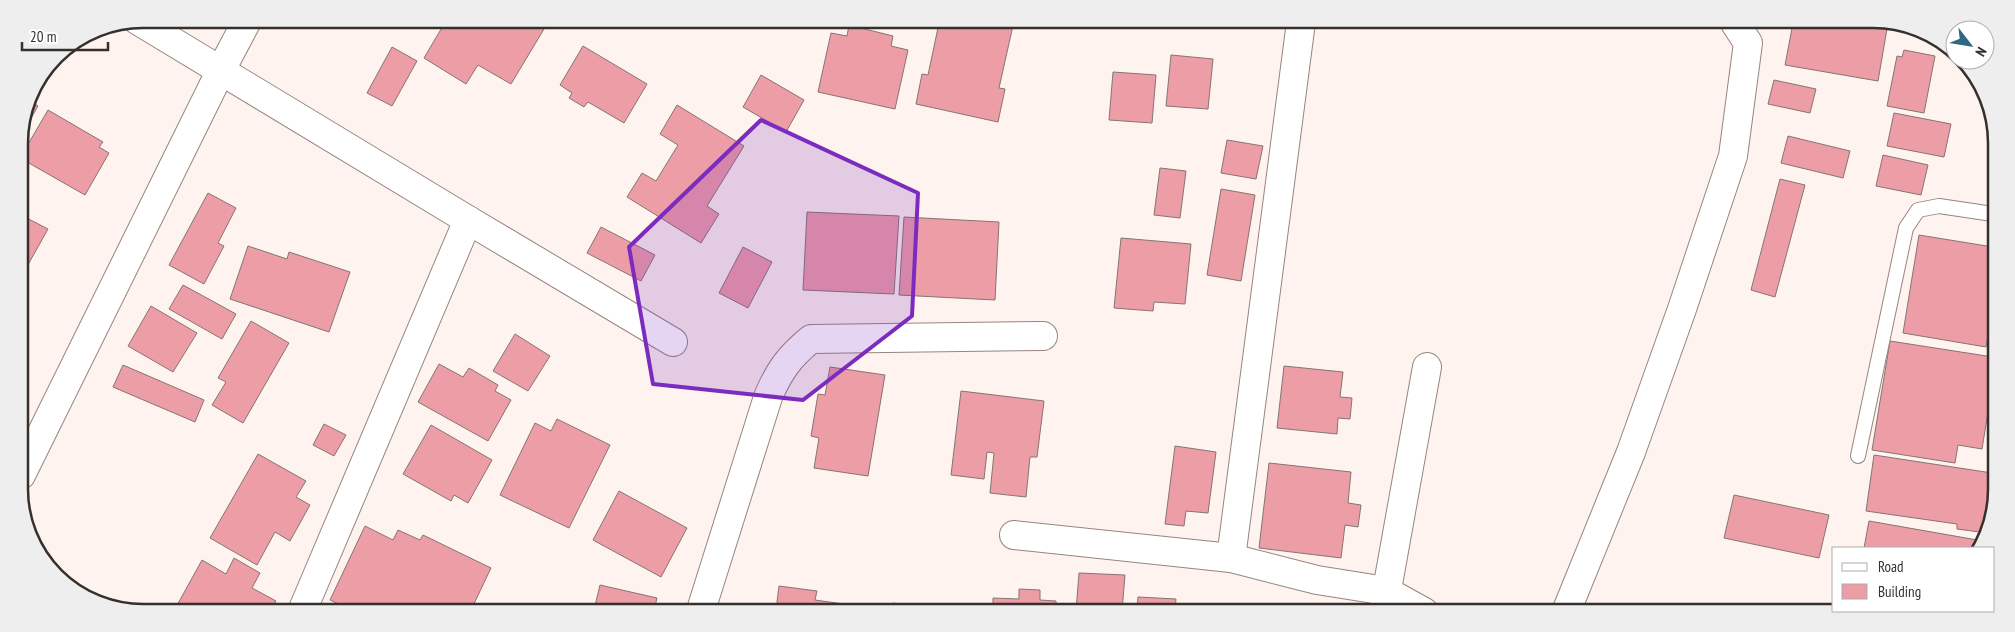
<svg xmlns="http://www.w3.org/2000/svg" width="2015" height="632" viewBox="0 0 2015 632" font-family="'PT Sans Narrow',sans-serif">
<style>
.building{fill:#ed9da5;stroke:#857475}
.lines{fill:none;stroke-linecap:round;stroke-linejoin:round}
.lane-casing{stroke:#95867f;stroke-width:16}
.street-casing{stroke:#95867f;stroke-width:30}
.lane{stroke:#fff;stroke-width:14}
.street{stroke:#fff;stroke-width:28}
.marked{fill:#7b2cbf;fill-opacity:0.2;stroke:#7b2cbf;stroke-width:4;stroke-linejoin:round}
.rim{fill:none;stroke:#36302d;stroke-width:2.5}
</style>
<rect width="100%" height="100%" fill="#fef3ee"/>
<g class="building">
<path d="M447,19l81,1 16,9 -33,55 -33,-19 -12,19 -42,-26z"/>
<path d="M950,21l19,2 1,-2h44l-15,67 6,1 -7,33 -82,-18 6,-30 6,1 11,-52 10,3z"/>
<path d="M1793,23h95l-10,58 -93,-16z"/>
<path d="M849,25l44,11 -2,10 17,4 -13,59 -77,-17 13,-59 16,3z"/>
<path d="M583,46l64,38 -23,39 -36,-21 -4,5 -15,-9 3,-5 -12,-8z"/>
<path d="M392,47l25,14 -25,45 -25,-13z"/>
<path d="M1904,50l31,6 -11,57 -37,-7 10,-50 5,1z"/>
<path d="M1171,55l42,4 -5,50 -42,-3z"/>
<path d="M1113,72l43,3 -4,48 -43,-3z"/>
<path d="M761,75l43,25 -18,32 -43,-25z"/>
<path d="M1774,80l42,9 -6,24 -42,-9z"/>
<path d="M27,99l11,7 -19,33v-4z"/>
<path d="M677,105l67,41 -37,60 12,8 -18,29 -74,-46 15,-24 14,8 22,-36 -18,-11z"/>
<path d="M48,110l55,32 -4,5 10,6 -24,42 -65,-37z"/>
<path d="M1894,113l57,11 -7,33 -57,-11z"/>
<path d="M1788,136l62,15 -7,27 -62,-15z"/>
<path d="M1227,140l36,6 -7,33 -35,-6z"/>
<path d="M1883,155l45,10 -7,30 -45,-9z"/>
<path d="M1160,168l26,3 -6,47 -26,-3z"/>
<path d="M1780,179l25,6 -30,112 -24,-7z"/>
<path d="M1221,189l34,6 -14,86 -34,-6z"/>
<path d="M208,193l28,15 -18,35 6,3 -20,38 -35,-19z"/>
<path d="M807,212l92,4 -5,78 -91,-4z"/>
<path d="M19,214l29,15 -28,50z"/>
<path d="M904,217l95,5 -4,78 -96,-5z"/>
<path d="M601,227l54,28 -14,26 -54,-28z"/>
<path d="M1919,235l74,12v59l-7,41 -83,-14z"/>
<path d="M1121,238l70,6 -6,60 -31,-2 -1,9 -39,-3z"/>
<path d="M248,246l39,13 2,-7 61,20 -21,60 -99,-33z"/>
<path d="M743,247l29,15 -24,46 -29,-15z"/>
<path d="M183,285l53,29 -14,25 -53,-30z"/>
<path d="M151,306l46,27 -24,39 -45,-26z"/>
<path d="M251,321l38,22 -46,80 -31,-18 14,-23 -8,-4z"/>
<path d="M1993,323v25h-4z"/>
<path d="M515,334l35,22 -22,35 -35,-20z"/>
<path d="M1890,341l103,16v24l-11,68 -24,-4 -3,18 -83,-13z"/>
<path d="M439,364l24,13 6,-9 29,17 -3,6 16,9 -23,41 -70,-39z"/>
<path d="M123,365l81,35 -9,22 -82,-35z"/>
<path d="M1284,366l59,6 -3,25 12,1 -2,21 -12,-1 -1,16 -60,-6z"/>
<path d="M830,367l55,8 -17,101 -54,-8 5,-30 -8,-2 7,-42 7,1z"/>
<path d="M961,391l83,10 -7,56h-7l-4,40 -36,-4 4,-40 -7,-1 -3,27 -33,-4z"/>
<path d="M557,419l53,26 -41,83 -69,-33 35,-72 16,8z"/>
<path d="M324,424l22,11 -12,21 -21,-11z"/>
<path d="M431,425l61,35 -24,43 -14,-8 -3,6 -48,-27z"/>
<path d="M1992,439v25h-4z"/>
<path d="M1175,446l41,6 -8,61 -22,-2 -2,15 -19,-2z"/>
<path d="M258,454l48,27 -10,16 14,8 -20,36 -15,-9 -18,33 -47,-27z"/>
<path d="M1874,455l118,18v49l-5,11 -30,-4v-5l-91,-13z"/>
<path d="M1269,463l82,9 -3,31 13,2 -3,22 -13,-2 -4,33 -82,-10z"/>
<path d="M619,491l68,37 -26,49 -68,-37z"/>
<path d="M1734,495l95,20 -10,43 -95,-20z"/>
<path d="M1869,521l114,20 -3,7h-116z"/>
<path d="M365,526l28,14 5,-10 22,10 3,-5 68,33 -20,42 -121,-1 -20,-9z"/>
<path d="M234,558l26,15 -8,15 24,13 -5,8h-96l27,-49 24,14z"/>
<path d="M1079,573l46,2 -3,36h-46z"/>
<path d="M600,585l57,13 -3,12h-60z"/>
<path d="M779,586l38,5 -2,9 29,4 -1,7 -67,-1z"/>
<path d="M1019,589l21,1v10l16,1v10h-63v-13l26,1z"/>
<path d="M1138,597l38,2 -1,12h-38z"/>
<path d="M893,603l51,8h-52z"/>
<path d="M1853,611h33l-6,2h-27z"/>
</g>
<g class="lines">
<defs>
<path id="lane" d="M1858,456l48,-228 12,-18 21,-4 54,8"/>
<g id="street">
<path d="M137,20l331,200 205,122"/>
<path d="M21,475l200,-405 27,-51"/>
<path d="M1014,535l217,23 86,22 69,11 38,21"/>
<path d="M1231,558l70,-536"/>
<path d="M303,609l165,-389"/>
<path d="M701,610l67,-213c11,-26 21,-40 43,-58l232,-3"/>
<path d="M1383,612l44,-245"/>
<path d="M1566,612l65,-160 51,-143 51,-153 15,-113 -13,-20"/>
</g>
</defs>
<use href="#lane" class="lane-casing"/>
<use href="#street" class="street-casing"/>
<use href="#lane" class="lane"/>
<use href="#street" class="street"/>
</g>
<path class="marked" d="M761,120l157,73 -6,123 -109,84 -150,-16 -24,-137z"/>
<path d="M0 0H2015V632H0ZM143 28H1873A115 115 0 0 1 1988 143V489A115 115 0 0 1 1873 604H143A115 115 0 0 1 28 489V143A115 115 0 0 1 143 28Z" fill="#efeeee" fill-rule="evenodd"/>
<path class="rim" d="M143 28H1873A115 115 0 0 1 1988 143V489A115 115 0 0 1 1873 604H143A115 115 0 0 1 28 489V143A115 115 0 0 1 143 28Z"/>
<rect x="1832" y="547" width="162" height="65" fill="#ffffff" stroke="#afacab"/>
<rect x="1842" y="563" width="25" height="8" fill="#ffffff" stroke="#afacab"/>
<text x="1878" y="572" font-size="15" fill="#36302d">Road</text>
<rect x="1842" y="584" width="25" height="15" fill="#ed9da5" stroke="#afacab"/>
<text x="1878" y="597" font-size="15" fill="#36302d">Building</text>
<g transform="translate(1970 45) rotate(121)"><circle r="24" fill="#ffffff" stroke="#afacab"/>
<path d="M0-4L9 19L0 12L-9 19Z" fill="#316782"/>
<text y="-8" font-size="14" font-weight="bold" text-anchor="middle" fill="#36302d">N</text>
</g>
<path d="M22 42v8h86v-8" fill="none" stroke="#36302d" stroke-width="2.5"/>
<text x="30" y="42" font-size="15" fill="#36302d" stroke="#ffffff" stroke-width="4" paint-order="stroke">20 m</text>
</svg>
